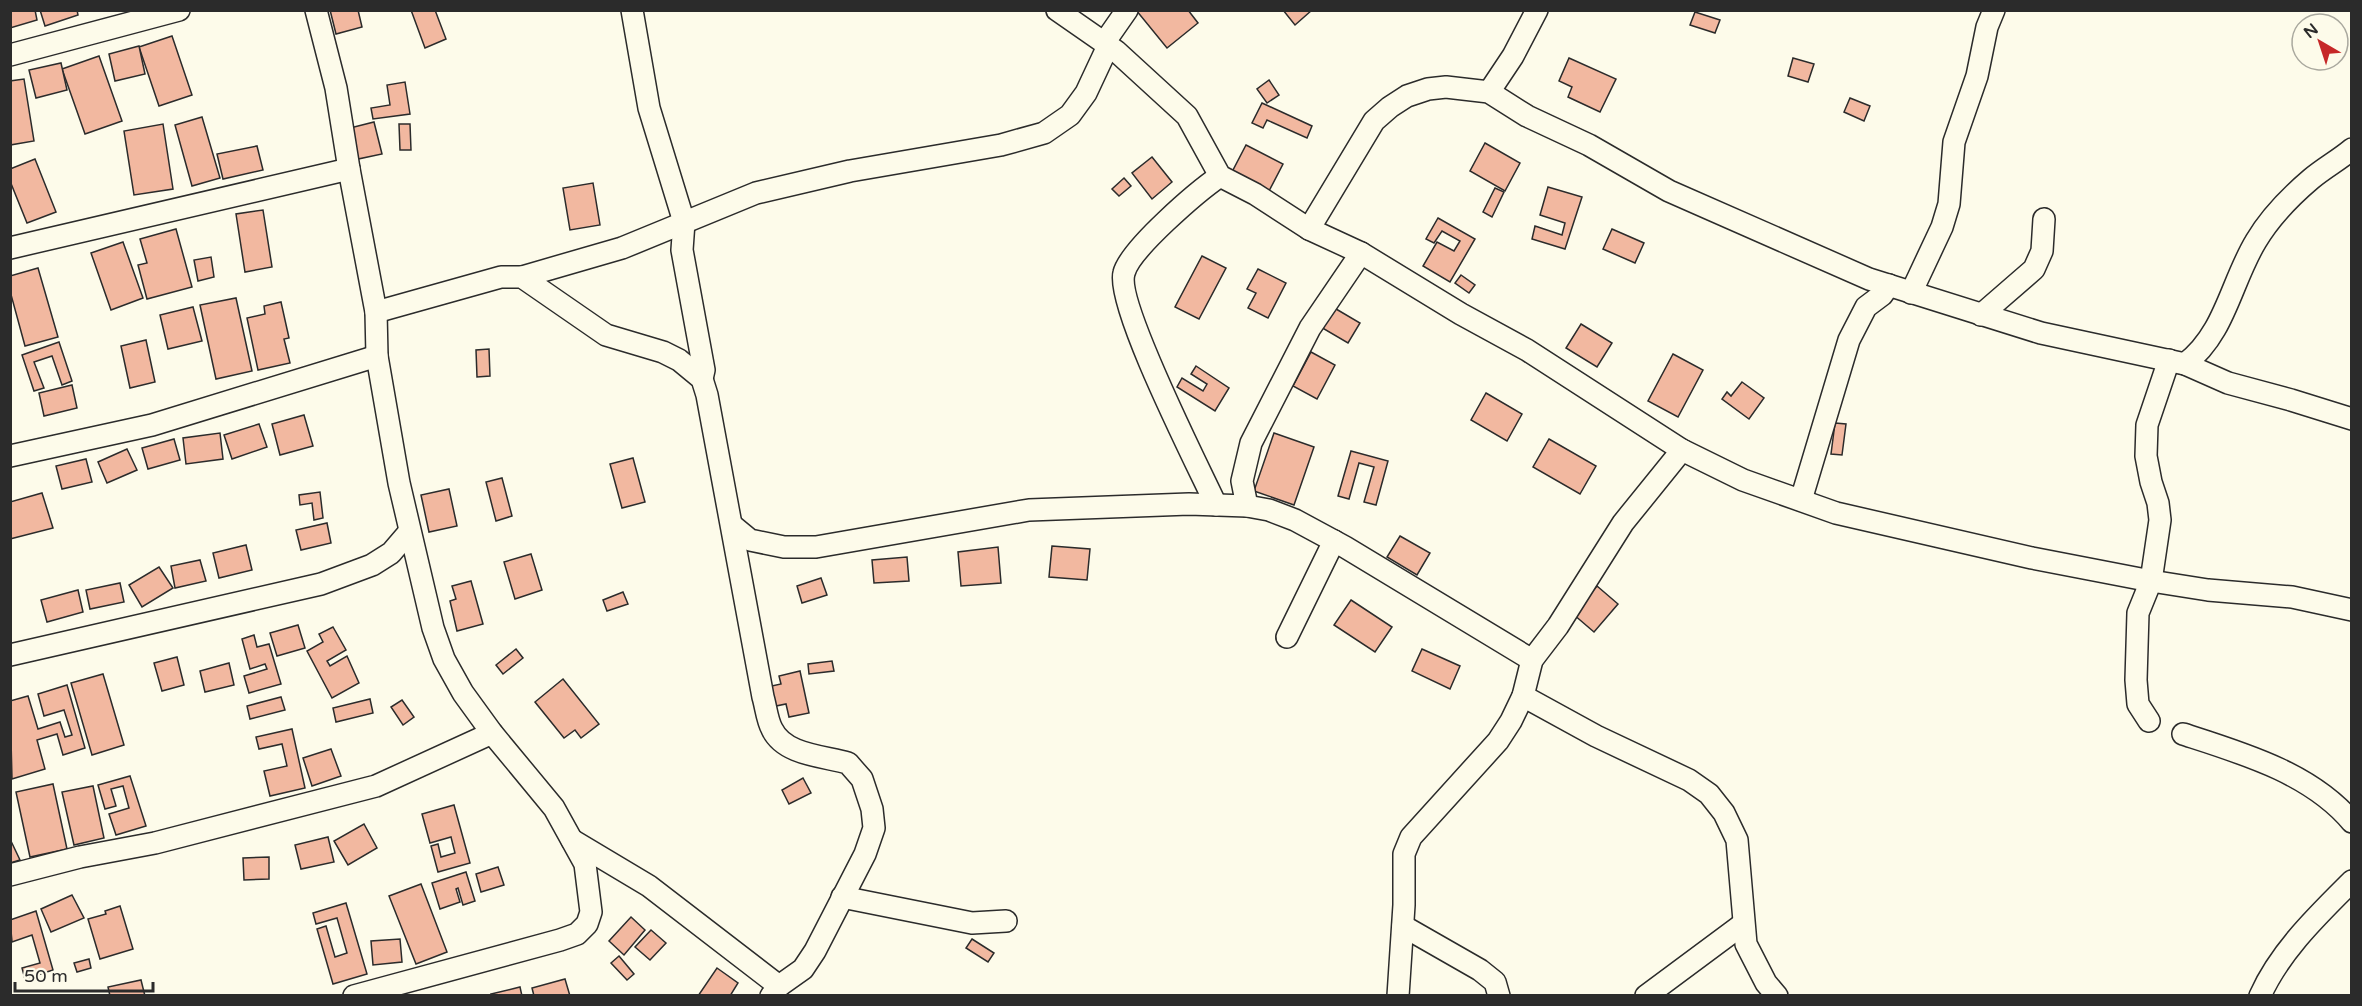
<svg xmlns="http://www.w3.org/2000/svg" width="2362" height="1006" viewBox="0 0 2362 1006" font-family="'Varela Round',sans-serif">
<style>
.building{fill:#f2b8a0;stroke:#2b2b2b;stroke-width:1.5}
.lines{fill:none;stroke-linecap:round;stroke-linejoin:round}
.minor-casing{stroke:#2b2b2b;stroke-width:24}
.minor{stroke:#fdfbea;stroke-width:21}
</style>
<rect width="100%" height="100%" fill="#fdfbea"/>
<g class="building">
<path d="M10,10h25l2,10 -27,8z"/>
<path d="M40,10h37l1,5 -33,11z"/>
<path d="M330,10h28l4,17 -26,7z"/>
<path d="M411,10h24l11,29 -21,9z"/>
<path d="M1136,10h52l10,13 -31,25z"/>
<path d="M1283,10h29l-17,15z"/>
<path d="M1695,12l25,8 -5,13 -25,-8z"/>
<path d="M172,36l20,59 -33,11 -20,-59z"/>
<path d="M139,46l6,28 -30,7 -6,-27z"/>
<path d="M99,56l23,65 -37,13 -23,-65z"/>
<path d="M1569,58l47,21 -16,33 -32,-15 4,-10 -13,-6z"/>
<path d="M1793,58l21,6 -6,18 -20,-6z"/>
<path d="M61,63l6,27 -31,8 -7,-28z"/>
<path d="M24,79l10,62 -24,4v-64z"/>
<path d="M1269,80l10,15 -12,8 -10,-14z"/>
<path d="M405,82l5,32 -37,5 -2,-11 19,-3 -3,-20z"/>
<path d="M1850,98l20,8 -6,15 -20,-9z"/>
<path d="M1262,103l50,23 -5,12 -40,-18 -4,8 -11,-5z"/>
<path d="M202,117l18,61 -28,8 -17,-61z"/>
<path d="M374,122l8,32 -24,5 -8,-31z"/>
<path d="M163,124l10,65 -39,6 -10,-64z"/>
<path d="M399,124h11l1,26h-11z"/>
<path d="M1485,143l35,20 -15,28 -35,-20z"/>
<path d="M1246,145l37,19 -14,27 -37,-19z"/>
<path d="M257,146l6,24 -40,9 -6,-25z"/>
<path d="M1152,157l20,25 -20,17 -20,-26z"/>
<path d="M35,159l21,53 -29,11 -17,-42v-12z"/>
<path d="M1124,178l7,8 -12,10 -7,-7z"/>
<path d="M593,183l7,42 -30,5 -7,-42z"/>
<path d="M1548,187l34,10 -17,52 -33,-10 3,-13 27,9 3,-12 -25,-8z"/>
<path d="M1495,188l9,4 -12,25 -9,-5z"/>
<path d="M263,210l9,57 -27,5 -9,-58z"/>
<path d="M1438,218l37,21 -25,43 -27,-16 14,-24 17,9 6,-10 -18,-10 -8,12 -8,-4z"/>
<path d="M176,229l16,58 -45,12 -9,-34 9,-2 -7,-24z"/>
<path d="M1612,229l32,14 -9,20 -32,-14z"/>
<path d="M123,242l20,56 -32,12 -20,-57z"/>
<path d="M1202,256l24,12 -27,51 -24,-12z"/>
<path d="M211,257l3,20 -16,4 -4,-21z"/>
<path d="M38,268l20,69 -33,9 -15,-55v-15z"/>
<path d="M1258,269l28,14 -18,35 -20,-10 8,-15 -9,-4z"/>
<path d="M1461,275l14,10 -6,8 -14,-10z"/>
<path d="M236,298l16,73 -36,8 -16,-74z"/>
<path d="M281,302l8,36 -5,1 6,24 -32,7 -11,-52 18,-4 -1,-8z"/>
<path d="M1331,306l29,17 -12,20 -29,-17z"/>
<path d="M193,307l9,34 -34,8 -8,-34z"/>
<path d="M1581,324l31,19 -15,24 -31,-19z"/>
<path d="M146,340l9,42 -25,6 -9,-42z"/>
<path d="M59,342l13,39 -10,4 -10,-29 -18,6 10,26 -10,3 -12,-36z"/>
<path d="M489,349l1,27 -13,1 -1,-27z"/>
<path d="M1311,352l24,13 -18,34 -24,-13z"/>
<path d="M1673,354l30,16 -25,47 -30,-16z"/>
<path d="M1196,366l33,22 -14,23 -38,-24 5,-9 21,13 4,-7 -16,-10z"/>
<path d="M1742,382l22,16 -15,21 -27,-20 5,-7 4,4z"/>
<path d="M72,385l5,23 -33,8 -5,-23z"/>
<path d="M1486,393l36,21 -15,27 -36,-21z"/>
<path d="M304,415l9,31 -33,9 -8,-31z"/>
<path d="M1835,423l11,1 -4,31 -11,-1z"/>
<path d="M259,424l8,23 -35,12 -8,-24z"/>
<path d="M220,433l3,26 -37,5 -3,-26z"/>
<path d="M1274,433l40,14 -20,58 -40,-14z"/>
<path d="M174,439l6,21 -32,9 -6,-21z"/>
<path d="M1549,439l47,27 -16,28 -47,-27z"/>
<path d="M127,449l10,21 -30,13 -9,-21z"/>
<path d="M1351,451l37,10 -12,44 -12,-3 10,-35 -15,-4 -10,36 -11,-3z"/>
<path d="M633,458l12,44 -23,6 -12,-44z"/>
<path d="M86,459l6,23 -30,7 -6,-23z"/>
<path d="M502,478l10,38 -16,5 -10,-39z"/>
<path d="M449,489l8,37 -28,6 -8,-37z"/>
<path d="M320,492l3,26 -9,2 -2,-17 -12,2 -1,-10z"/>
<path d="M42,493l11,35 -43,11v-37z"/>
<path d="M327,523l4,20 -30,7 -5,-20z"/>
<path d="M1400,536l30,17 -13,22 -30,-18z"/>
<path d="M246,545l6,25 -33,8 -6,-25z"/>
<path d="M1052,546l38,3 -3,31 -38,-3z"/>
<path d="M998,547l3,36 -40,3 -3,-34z"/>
<path d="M531,554l11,36 -27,9 -11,-37z"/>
<path d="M907,557l2,24 -35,2 -2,-23z"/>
<path d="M200,560l6,21 -31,7 -4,-22z"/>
<path d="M159,567l14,21 -31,19 -13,-22z"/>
<path d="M821,578l6,17 -25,8 -5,-17z"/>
<path d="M471,581l12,43 -26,7 -7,-30 6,-2 -4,-13z"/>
<path d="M120,583l4,19 -34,7 -4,-19z"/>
<path d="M1597,586l21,18 -24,28 -21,-18z"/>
<path d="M78,590l5,22 -36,10 -6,-22z"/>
<path d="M623,592l5,12 -21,7 -4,-11z"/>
<path d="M1351,600l41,27 -17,25 -41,-27z"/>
<path d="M298,625l7,23 -28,8 -7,-23z"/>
<path d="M333,627l13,23 -19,11 3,5 17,-10 12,27 -27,15 -25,-47 16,-9 -4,-8z"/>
<path d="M254,635l3,12 12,-3 12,40 -32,9 -5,-17 23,-7 -2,-5 -15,5 -8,-30z"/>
<path d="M516,649l7,9 -20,16 -7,-9z"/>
<path d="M1422,649l38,17 -10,23 -38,-18z"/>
<path d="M177,657l7,28 -22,6 -8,-28z"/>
<path d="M832,661l2,10 -25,3 -1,-10z"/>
<path d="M229,663l5,22 -29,7 -5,-21z"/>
<path d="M800,671l9,42 -20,4 -3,-13 -15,3 -4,-20 14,-3 -2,-8z"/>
<path d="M103,674l21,71 -32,10 -21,-72z"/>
<path d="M563,679l36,45 -18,14 -6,-8 -11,8 -29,-36z"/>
<path d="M67,685l18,63 -22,7 -6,-21 -20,6 8,29 -33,10 -2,-78 18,-5 10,33 22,-7 5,15 7,-2 -8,-25 -20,6 -6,-22z"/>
<path d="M281,697l4,13 -35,9 -3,-13z"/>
<path d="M370,699l3,14 -37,9 -3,-14z"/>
<path d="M402,700l12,17 -11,8 -12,-18z"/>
<path d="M292,729l13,59 -35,8 -6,-25 23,-5 -5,-22 -23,5 -3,-12z"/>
<path d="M331,749l10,27 -29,10 -9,-28z"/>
<path d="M130,776l16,50 -30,9 -7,-21 20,-6 -6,-22 -12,3 5,17 -11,3 -7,-24z"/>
<path d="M803,778l8,15 -22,11 -7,-14z"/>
<path d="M53,784l14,65 -37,8 -14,-65z"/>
<path d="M93,786l11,52 -30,7 -12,-53z"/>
<path d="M454,805l16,58 -32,9 -7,-26 7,-2 3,13 14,-4 -4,-16 -21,6 -8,-29z"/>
<path d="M364,824l13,24 -29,17 -14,-24z"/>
<path d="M328,837l6,25 -33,7 -6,-24z"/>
<path d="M10,839l10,21 -10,3z"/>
<path d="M269,857v22l-25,1 -1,-22z"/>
<path d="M498,867l6,18 -23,7 -5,-18z"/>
<path d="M466,872l9,29 -12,4 -5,-17 -2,1 4,13 -20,7 -8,-26z"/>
<path d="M421,884l26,68 -31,12 -27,-68z"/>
<path d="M72,895l12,23 -33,14 -10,-23z"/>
<path d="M346,903l21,71 -34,10 -16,-55 9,-3 9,31 12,-4 -10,-35 -21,6 -3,-11z"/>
<path d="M120,906l13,43 -33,10 -12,-40 18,-5 -1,-3z"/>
<path d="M36,911l17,59 -28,9 -3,-11 18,-5 -8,-28 -20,7 -2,-22z"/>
<path d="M631,917l14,13 -21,25 -15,-14z"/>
<path d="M651,930l15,13 -16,17 -15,-13z"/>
<path d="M400,939l2,23 -29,3 -2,-24z"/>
<path d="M972,939l22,14 -6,9 -22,-14z"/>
<path d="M619,956l15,18 -7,6 -16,-17z"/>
<path d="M89,959l2,9 -14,4 -3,-9z"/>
<path d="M717,968l21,15 -8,13h-32z"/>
<path d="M565,979l5,17h-36l-2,-8z"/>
<path d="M141,980l4,16h-35l-2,-9z"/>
<path d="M520,987l2,9h-30l-1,-2z"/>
</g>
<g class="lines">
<defs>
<g id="minor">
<path d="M316,10l20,78 13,81 27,143 1,44 22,127 34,145 11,31 19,34 29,40 62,75 31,56 6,48 -4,12 -10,10 -17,6 -206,56"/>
<path d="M632,10l17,98 35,114 -2,28 22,120 -2,9"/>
<path d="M1057,10l59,41 71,65 33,60 35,18 54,35 52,24 100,61 66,36 155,100 61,30 93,33 196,45 119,23 57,9 84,7 60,13"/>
<path d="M1104,43l23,-33"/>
<path d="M10,55l169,-45"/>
<path d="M1489,92l24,-36 24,-46"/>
<path d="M1309,229l65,-108 16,-14 17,-11 21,-7 18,-2 43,5 38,24 62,29 80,46 200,88 172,54 144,31 43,19 63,17 61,19"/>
<path d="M10,248l339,-79"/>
<path d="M522,277l100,-29 134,-55 94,-22 151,-26 43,-12 26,-18 16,-22 22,-47"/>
<path d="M1911,293l31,-66 7,-23 5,-62 23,-66 10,-49 7,-17"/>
<path d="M376,312l125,-35h21l84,58 57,17 16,8 23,19 5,16 56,302c3,10 4,23 9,32 12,26 51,27 76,34l14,16 10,30 2,19 -9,26 -50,97 -12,18 -24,17 -8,10"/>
<path d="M1981,315l53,-46 8,-18 2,-32"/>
<path d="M2185,364c40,-30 46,-82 71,-123 13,-22 35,-45 55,-62 13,-11 28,-19 41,-30"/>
<path d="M10,456l142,-31 225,-69"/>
<path d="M1801,500l48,-160 17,-33 16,-12 7,-10"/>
<path d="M1216,505c-17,-37 -101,-201 -92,-232 6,-24 74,-82 96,-97"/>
<path d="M1247,506l-5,-25 9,-38 59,-115 51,-75"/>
<path d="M733,526l17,14 34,7h32l213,-37 160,-6 58,2 22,4 26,10 50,27 187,113"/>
<path d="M1287,637l47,-96"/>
<path d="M10,655l311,-71 51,-19 19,-12 18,-21"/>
<path d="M1523,696l73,40 93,44 20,14 15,19 13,27 9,104 20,39 11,13"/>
<path d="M2149,721l-11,-17 -2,-24 2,-67 13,-32 9,-61 -2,-17 -7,-21 -5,-26 1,-31 22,-65"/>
<path d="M2183,734c59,19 128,39 169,88"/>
<path d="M572,840l77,46 130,100"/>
<path d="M10,875l70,-18 75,-14 221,-57 116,-53"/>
<path d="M842,897l130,26 34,-2"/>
<path d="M1403,926l77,44 15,12 4,14"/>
<path d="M1398,996l6,-91v-51l7,-17 87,-96 13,-20 12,-25 9,-36 26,-34 65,-103 59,-73"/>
<path d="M1646,996l97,-72"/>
<path d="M2260,996c20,-45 58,-81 92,-115"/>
</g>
</defs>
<use href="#minor" class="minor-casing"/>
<use href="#minor" class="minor"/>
</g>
<rect width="2362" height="1006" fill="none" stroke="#2b2b2b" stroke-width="24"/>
<g transform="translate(2320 42) rotate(321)"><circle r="28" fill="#fdfbea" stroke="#a9a89e" stroke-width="1.5"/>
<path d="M0-4.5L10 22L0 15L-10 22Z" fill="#c62828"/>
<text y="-9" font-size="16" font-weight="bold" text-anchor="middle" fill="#2b2b2b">N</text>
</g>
<path d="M15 982v9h138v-9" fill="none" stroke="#2b2b2b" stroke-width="3"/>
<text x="24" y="982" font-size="18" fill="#2b2b2b" stroke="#fdfbea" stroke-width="4.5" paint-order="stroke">50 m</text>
</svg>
